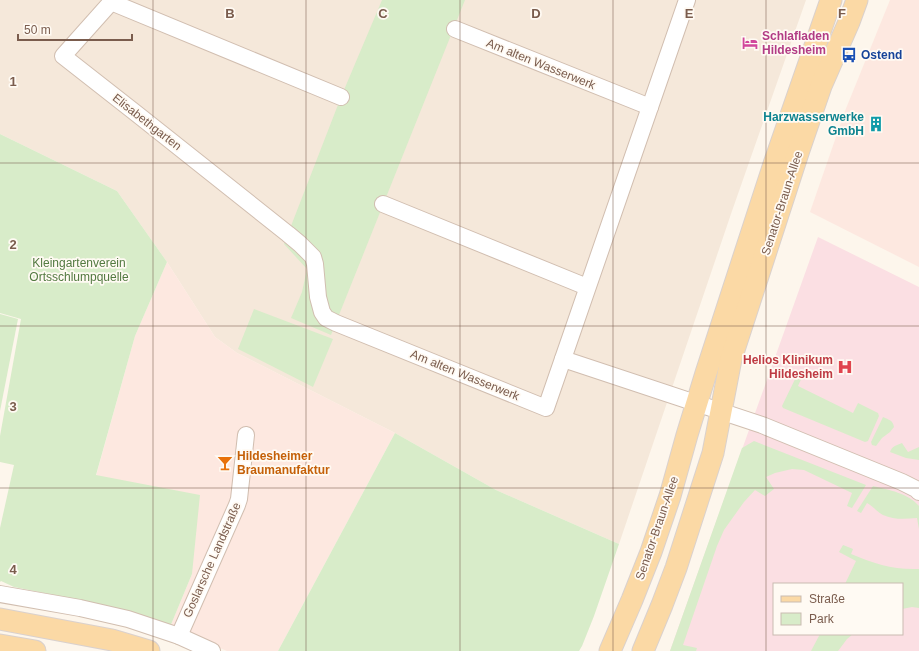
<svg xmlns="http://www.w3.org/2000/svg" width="919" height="651" viewBox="0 0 919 651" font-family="Arial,sans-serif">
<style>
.residential{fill:#f5e8da}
.commercial{fill:#fde8e0}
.medical{fill:#fbdfe3;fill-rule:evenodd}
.green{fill:#d8ecc9}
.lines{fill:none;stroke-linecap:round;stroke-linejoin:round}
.minor-casing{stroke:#d1beb0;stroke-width:18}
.major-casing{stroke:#dad1cd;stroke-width:23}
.minor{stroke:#fff;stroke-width:16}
.major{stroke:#fbd9a5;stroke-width:21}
.grid{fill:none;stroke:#7a5c4d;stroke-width:1;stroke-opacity:0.55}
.labels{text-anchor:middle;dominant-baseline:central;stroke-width:3.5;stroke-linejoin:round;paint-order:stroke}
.hotel-label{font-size:12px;font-weight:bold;fill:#b23c85;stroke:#fffaf3;text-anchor:start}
.transit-label{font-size:12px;font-weight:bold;fill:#164399;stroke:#fffaf3;text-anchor:start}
.street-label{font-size:12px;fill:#7a5c4d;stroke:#fffaf3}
.culture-label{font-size:12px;font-weight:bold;fill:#0d838f;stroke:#fffaf3;text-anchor:end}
.park-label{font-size:12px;fill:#537a41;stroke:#fffaf3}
.health-label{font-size:12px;font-weight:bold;fill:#be3a42;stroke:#fffaf3;text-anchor:end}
.food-label{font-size:12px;font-weight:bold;fill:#c56008;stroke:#fffaf3;text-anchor:start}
.grid-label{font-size:13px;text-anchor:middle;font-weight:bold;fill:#7a5c4d;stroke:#fffaf3;stroke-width:3.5;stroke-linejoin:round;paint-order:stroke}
</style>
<rect width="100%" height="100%" fill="#fdf6ec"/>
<path class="residential" d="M0,0h806l-74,211 -113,333 -123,-54 -101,-57 -158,-80 -22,-16 -48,-75 -50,-71 -117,-57z"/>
<g class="commercial">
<path d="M890,0h29v267l-109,-55 35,-101z"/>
<path d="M167,262l48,75 22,16 158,80 -117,218h-51l-57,-24 22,-53 -96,-98 39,-140z"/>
</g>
<path class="medical" d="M818,237l101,50v364h-249zM774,584h128v50h-128z"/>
<g class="green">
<path d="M382,0h83l-134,335 -40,-17 11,-26 5,-23 -23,-25 57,-147z"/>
<path d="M0,134l117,57 50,71 -32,74 -39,139 104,20 -8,79 -22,53 -86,-26 -70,-14 -13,-6 -1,1v-54l14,-63 -14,-3v-26l21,-117 -21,-6z"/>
<path d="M254,309l79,30 -20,48 -75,-38z"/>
<path d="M0,314l18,5 -18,92z"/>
<path d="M798,373l5,2 -5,11 55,27 5,-10 20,10 1,3 -11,25 -3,1 -82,-34 -1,-2z"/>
<path d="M883,417c6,3 10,3 11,10l-4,5 -8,6 -6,8 -4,-1 -1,-3z"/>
<path d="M395,433l101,57 123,54 -25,72 -12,30 -3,5h-301z"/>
<path d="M754,441l112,44 -14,23 -5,-2 5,-13 -48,-23 -12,-1 -17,4 -9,4 8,12 -9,7 -10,-6 -11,12 -20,28 -7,16 -34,99 14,3 -1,3h-26l72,-203z"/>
<path d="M902,443l6,9 11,-5v13l-13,-2 -16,-6c2,-6 7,-7 12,-9z"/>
<path d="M873,486c16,4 35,7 46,20v23l-2,-11c-12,1 -23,2 -34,-3 -6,-3 -10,-9 -16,-12l-6,10 -4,-2z"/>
<path d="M843,545l10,4 -2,5c24,10 42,16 68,15v39l-7,-1 -10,2v-25h-57l11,-23 -17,-9z"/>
<path d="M820,634h33l-6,5 -9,12h-27z"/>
</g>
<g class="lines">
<defs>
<g id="minor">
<path d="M113,0l-50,56 74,58 151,120 12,10 13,13 2,7 3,33 4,15 4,6 10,5 210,85 141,-408"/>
<path d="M111,2l230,95"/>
<path d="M455,29l195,78"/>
<path d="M383,204l204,83"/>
<path d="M563,359l199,66 140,57 14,7 3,3"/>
<path d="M0,594l80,14 48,11 51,17 33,15"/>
<path d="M179,636l58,-131 2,-6 7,-64"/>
</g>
<g id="major">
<path d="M0,619l112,21 37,11"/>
<path d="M0,645l35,6"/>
<path d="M610,651l22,-51 19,-48 19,-56 17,-61 19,-62 69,-212 56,-161"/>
<path d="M643,651l19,-46 14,-37 37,-115 18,-94 68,-209 22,-64 28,-64 8,-22"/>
</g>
</defs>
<use href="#minor" class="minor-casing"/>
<use href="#major" class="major-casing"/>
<use href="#minor" class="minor"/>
<use href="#major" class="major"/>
</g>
<path class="grid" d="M153,0v651M306,0v651M460,0v651M613,0v651M766,0v651M0,163h919M0,326h919M0,488h919"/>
<defs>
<symbol id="hotel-bare" viewBox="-9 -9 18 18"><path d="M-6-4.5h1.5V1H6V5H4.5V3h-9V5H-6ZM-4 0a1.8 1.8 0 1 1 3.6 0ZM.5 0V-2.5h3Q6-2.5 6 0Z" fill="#d1479c" stroke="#fffaf3" stroke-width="2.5" paint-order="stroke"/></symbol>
<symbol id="bus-bare" viewBox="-9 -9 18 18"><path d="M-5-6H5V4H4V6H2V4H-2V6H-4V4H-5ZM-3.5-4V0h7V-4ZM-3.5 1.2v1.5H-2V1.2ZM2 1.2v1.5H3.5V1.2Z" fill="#1a4fb4" stroke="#fffaf3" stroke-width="2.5" paint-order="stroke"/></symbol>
<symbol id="building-bare" viewBox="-9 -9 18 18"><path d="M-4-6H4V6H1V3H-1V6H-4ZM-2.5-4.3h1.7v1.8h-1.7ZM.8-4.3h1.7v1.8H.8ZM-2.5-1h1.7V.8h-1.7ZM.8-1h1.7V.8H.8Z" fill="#0f9aa8" stroke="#fffaf3" stroke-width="2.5" paint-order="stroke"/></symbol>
<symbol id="hospital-bare" viewBox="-9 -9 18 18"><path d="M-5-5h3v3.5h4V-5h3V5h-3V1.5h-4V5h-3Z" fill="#e0444e" stroke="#fffaf3" stroke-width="2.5" paint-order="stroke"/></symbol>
<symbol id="bar-bare" viewBox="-9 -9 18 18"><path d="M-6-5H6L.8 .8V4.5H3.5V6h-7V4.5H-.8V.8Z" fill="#e8710a" stroke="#fffaf3" stroke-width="2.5" paint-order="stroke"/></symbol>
</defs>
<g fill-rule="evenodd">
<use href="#hotel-bare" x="739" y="32" width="22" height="22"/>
<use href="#bus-bare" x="838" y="44" width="22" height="22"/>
<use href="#building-bare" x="865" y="113" width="22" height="22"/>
<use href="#hospital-bare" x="834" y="356" width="22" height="22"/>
<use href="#bar-bare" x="214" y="452" width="22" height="22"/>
</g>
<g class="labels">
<g class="hotel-label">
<text x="762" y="36">Schlafladen<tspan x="762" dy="14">Hildesheim</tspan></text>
</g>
<g class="transit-label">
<text x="861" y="55">Ostend</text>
</g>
<g class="street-label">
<text transform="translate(541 64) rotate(22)">Am alten Wasserwerk</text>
<text transform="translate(147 122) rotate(38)">Elisabethgarten</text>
<text transform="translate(782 203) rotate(-72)">Senator-Braun-Allee</text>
<text transform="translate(465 375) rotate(22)">Am alten Wasserwerk</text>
<text transform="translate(657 528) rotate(-71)">Senator-Braun-Allee</text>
<text transform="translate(212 560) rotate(-66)">Goslarsche Landstraße</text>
</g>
<g class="culture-label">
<text x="864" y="117">Harzwasserwerke<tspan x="864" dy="14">GmbH</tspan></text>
</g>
<g class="park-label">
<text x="79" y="263">Kleingartenverein<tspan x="79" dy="14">Ortsschlumpquelle</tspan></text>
</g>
<g class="health-label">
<text x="833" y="360">Helios Klinikum<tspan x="833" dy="14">Hildesheim</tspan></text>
</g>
<g class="food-label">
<text x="237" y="456">Hildesheimer<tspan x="237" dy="14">Braumanufaktur</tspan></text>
</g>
</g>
<g class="grid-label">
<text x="230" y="18">B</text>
<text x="383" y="18">C</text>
<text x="536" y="18">D</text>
<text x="689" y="18">E</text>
<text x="842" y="18">F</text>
<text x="13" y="86">1</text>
<text x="13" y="249">2</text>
<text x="13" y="411">3</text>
<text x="13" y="574">4</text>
</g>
<rect x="773" y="583" width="130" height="52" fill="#fffaf3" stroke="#cabbb1"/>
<rect x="781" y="596" width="20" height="6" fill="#fbd9a5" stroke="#cabbb1"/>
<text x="809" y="603" font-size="12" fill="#7a5c4d">Straße</text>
<rect x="781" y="613" width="20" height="12" fill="#d8ecc9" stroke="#cabbb1"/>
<text x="809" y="623" font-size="12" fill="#7a5c4d">Park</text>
<path d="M18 34v6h114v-6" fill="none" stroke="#7a5c4d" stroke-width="2"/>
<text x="24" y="34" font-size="12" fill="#7a5c4d" stroke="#fffaf3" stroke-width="3" paint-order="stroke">50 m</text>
</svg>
